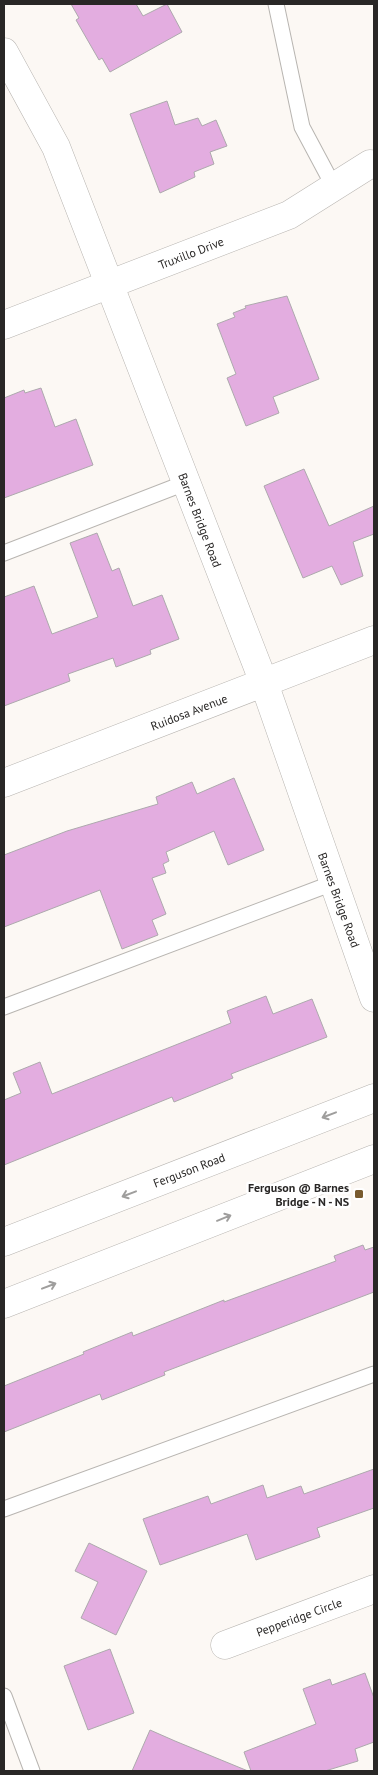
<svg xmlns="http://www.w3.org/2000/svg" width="378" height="1775" viewBox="0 0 378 1775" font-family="'PT Sans',sans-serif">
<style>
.building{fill:#e3ade0;stroke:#ada9ad}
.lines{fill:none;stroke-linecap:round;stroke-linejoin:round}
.lane-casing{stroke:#b8b5b1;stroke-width:17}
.street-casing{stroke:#b8b5b1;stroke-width:29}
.secondary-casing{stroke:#b8b5b1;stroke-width:29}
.lane{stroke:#fff;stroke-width:15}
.street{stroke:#fff;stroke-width:28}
.secondary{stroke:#fff;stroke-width:28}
.oneway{stroke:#9f9e9d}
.poi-dot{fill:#795b2f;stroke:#fff;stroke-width:2}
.labels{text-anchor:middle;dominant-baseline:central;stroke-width:5;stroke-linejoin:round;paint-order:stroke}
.street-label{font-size:12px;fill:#292726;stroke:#fff}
.poi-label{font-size:12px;font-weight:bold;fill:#292726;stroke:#fff;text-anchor:end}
</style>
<rect width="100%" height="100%" fill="#fcf8f4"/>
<g class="building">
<path d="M71,4h65l7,12 24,-12 15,28 -72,40 -8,-14 -3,2 -23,-40 3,-2z"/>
<path d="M167,101l8,24 23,-7 4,8 14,-6 11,26 -17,6 4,12 -20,8 1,5 -35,16 -30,-79z"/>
<path d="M287,296l32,83 -46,18 6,16 -33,13 -19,-48 9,-4 -19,-50 18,-7 -2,-4 13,-5 -1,-2z"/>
<path d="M41,388l14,39 21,-8 17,46 -89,33v-100l20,-8 1,3z"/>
<path d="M304,469l25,57 45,-20v28l-21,8 10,34 -22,9 -9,-19 -29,12 -39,-92z"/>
<path d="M97,533l15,38 7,-3 14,38 29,-11 17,44 -29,11 1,4 -35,13 -3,-9 -45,16 2,7 -66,25v-109l30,-11 18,48 46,-17 -28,-74z"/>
<path d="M234,778l30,72 -36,15 -14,-34 -48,21 3,9 -6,3 3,9 -14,5 14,36 -14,6 6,15 -36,14 -22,-59 -96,37v-72l63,-24 91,-27 -2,-7 36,-15 5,12z"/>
<path d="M266,996l7,18 39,-15 15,38 -96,37 2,4 -59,24 -2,-5 -168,68v-65l17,-7 -8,-20 27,-11 12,32 179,-71 -4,-12z"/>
<path d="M363,1245l2,5 9,-3v45l-210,80 1,3 -63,25 -2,-6 -96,38v-46l80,-32 -1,-2 49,-20 1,4 91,-36v2l112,-41 -2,-5z"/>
<path d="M374,1469v39l-57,20 3,9 -64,23 -9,-26 -87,31 -17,-46 65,-23 3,8 52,-19 4,13 34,-12 3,8z"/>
<path d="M89,1543l58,28 -31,64 -35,-17 17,-36 -23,-11z"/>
<path d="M110,1649l24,64 -46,17 -24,-64z"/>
<path d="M365,1673l9,25v44l-19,7 3,12 -33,10h-74l-7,-19 72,-28 -13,-35 27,-10 2,6z"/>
<path d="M150,1730l25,11 73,30h-116z"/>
</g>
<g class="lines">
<defs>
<g id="lane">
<path d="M276,4l26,123 32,60"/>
<path d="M4,553l181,-70"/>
<path d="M4,1007l329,-124"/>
<path d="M4,1509l370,-135"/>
<path d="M4,1696l28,75"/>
</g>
<g id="street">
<path d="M4,325l285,-110 81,-51"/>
<path d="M4,783l370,-143"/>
<path d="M225,1645l149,-56"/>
</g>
<g id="secondary">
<path d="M4,52l52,95 208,536 110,315"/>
<path d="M4,1242l370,-144"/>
<path d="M4,1304l370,-145"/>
</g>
</defs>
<use href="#lane" class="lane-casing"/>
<use href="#street" class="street-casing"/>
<use href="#secondary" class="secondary-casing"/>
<use href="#lane" class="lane"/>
<use href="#street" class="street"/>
<use href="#secondary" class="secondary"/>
</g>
<defs><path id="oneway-shaft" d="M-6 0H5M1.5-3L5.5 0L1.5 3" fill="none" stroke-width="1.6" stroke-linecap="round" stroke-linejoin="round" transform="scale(1.25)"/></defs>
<g class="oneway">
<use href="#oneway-shaft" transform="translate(329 1115) rotate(159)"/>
<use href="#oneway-shaft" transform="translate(129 1194) rotate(159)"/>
<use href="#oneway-shaft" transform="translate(224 1218) rotate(-22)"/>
<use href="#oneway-shaft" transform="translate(49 1286) rotate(-21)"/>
</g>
<rect class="poi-dot" x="354" y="1189" width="10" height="10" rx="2.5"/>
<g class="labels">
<g class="street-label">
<text transform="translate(191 253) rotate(-21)">Truxillo Drive</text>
<text transform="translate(200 520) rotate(69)">Barnes Bridge Road</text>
<text transform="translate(189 712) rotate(-21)">Ruidosa Avenue</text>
<text transform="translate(339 900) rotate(70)">Barnes Bridge Road</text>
<text transform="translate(189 1170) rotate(-21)">Ferguson Road</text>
<text transform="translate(299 1617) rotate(-20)">Pepperidge Circle</text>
</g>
<g class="poi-label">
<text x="349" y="1187">Ferguson @ Barnes<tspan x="349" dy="14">Bridge - N - NS</tspan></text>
</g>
</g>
<rect width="378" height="1775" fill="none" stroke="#292726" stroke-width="10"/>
</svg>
